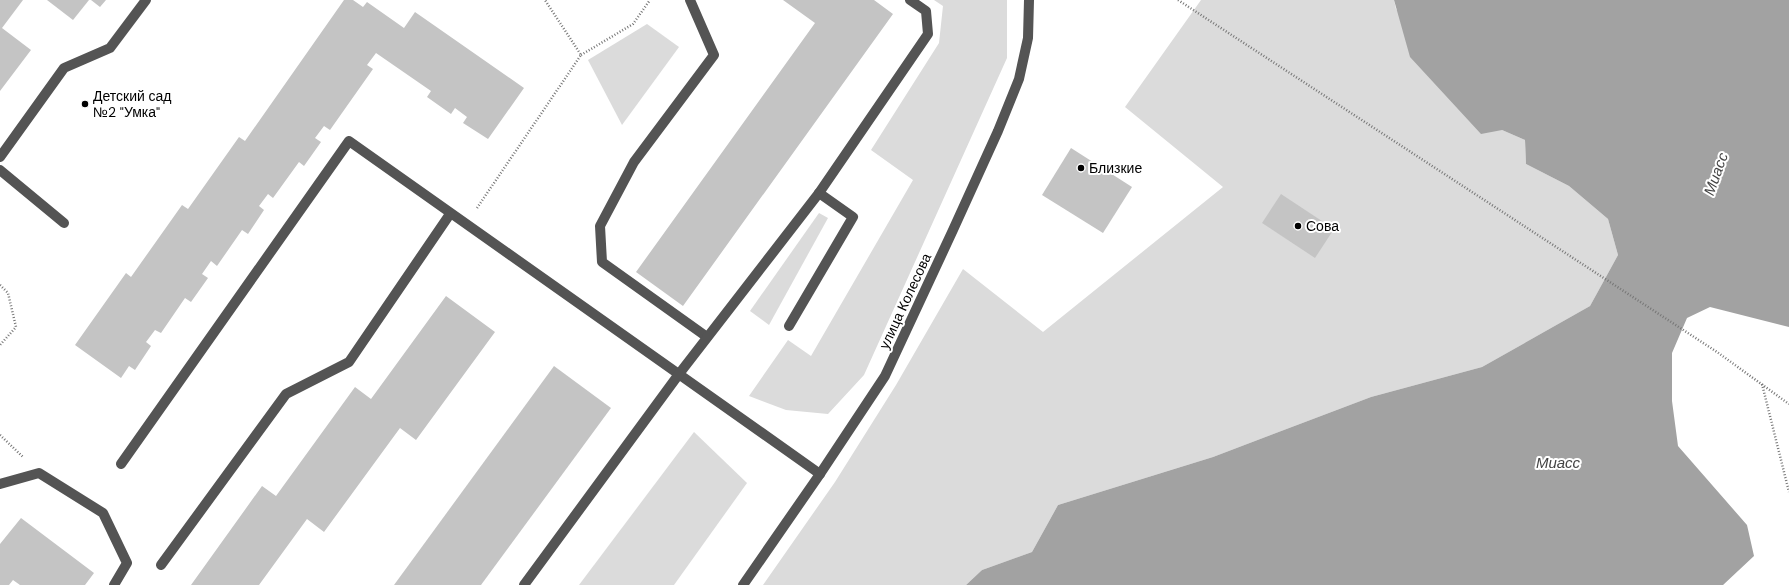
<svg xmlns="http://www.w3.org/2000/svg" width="1789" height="585" viewBox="0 0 1789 585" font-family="'DM Sans',sans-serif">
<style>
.green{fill:#dbdbdb}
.water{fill:#a2a2a2}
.building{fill:#c4c4c4}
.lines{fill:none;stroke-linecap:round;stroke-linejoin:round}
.path{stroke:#767676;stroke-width:2.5;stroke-dasharray:1 2;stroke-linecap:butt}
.minor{stroke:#545454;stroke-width:10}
.poi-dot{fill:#000;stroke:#fff;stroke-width:1.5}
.labels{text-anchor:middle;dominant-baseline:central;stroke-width:4;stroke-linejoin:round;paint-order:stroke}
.poi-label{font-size:14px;fill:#000;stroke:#fff;text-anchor:start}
.street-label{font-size:14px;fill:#000;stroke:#fff}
.water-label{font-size:15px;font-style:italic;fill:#434343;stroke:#fff}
</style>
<rect width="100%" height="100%" fill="#fff"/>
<g class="green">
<path d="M934,0h73v58l-143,317 -36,39 -42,-4 -37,-14 39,-56 23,16 102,-176 -42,-30 68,-107 4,-37z"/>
<path d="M1201,0h193l2,9 106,121 23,10 1,24 43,22 39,33 10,36 -28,51 -108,61 -111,30 -158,60 -155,48 -26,47 -50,18 -16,15h-203l72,-103 61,-97 67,-116 80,63 180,-145 -98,-80z"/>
<path d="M647,24l32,23 -57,78 -34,-65z"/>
<path d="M819,213l9,5 -59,107 -19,-14z"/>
<path d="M694,432l53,51 -73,102h-95z"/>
</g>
<path class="water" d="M1394,0h395v327l-79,-20 -23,11 -15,35v48l6,45 69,79 7,31 -31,29h-757l16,-15 50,-18 26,-47 155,-48 158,-60 111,-30 108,-61 28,-51 -10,-36 -39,-33 -43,-22 -1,-24 -23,-10 -21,4 -71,-77z"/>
<g class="building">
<path d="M0,0h23l-21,28 29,22 -31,41z"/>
<path d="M47,0h42l-16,20z"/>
<path d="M91,0h15l-6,7z"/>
<path d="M344,0h9l10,7 4,-5 37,26 11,-16 109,76 -36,51 -25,-16 4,-6 -12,-9 -4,6 -24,-17 4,-6 -55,-38 -9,12 6,4 -43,61 -6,-4 -9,12 6,4 -17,24 -5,-4 -26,36 -5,-4 -9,12 5,4 -16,24 -6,-4 -25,36 -6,-5 -9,13 6,4 -17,24 -6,-4 -24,35 -6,-3 -9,12 5,4 -16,24 -6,-4 -8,12 -46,-33 51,-72 5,4 51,-72 6,4 51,-72 6,4z"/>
<path d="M783,0h91l19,14 -210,292 -47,-34 179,-249z"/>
<path d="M1071,148l61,39 -29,46 -61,-38z"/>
<path d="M1281,194l53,35 -19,29 -53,-35z"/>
<path d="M446,296l49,36 -79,108 -16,-12 -76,104 -17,-13 -48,66h-68l71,-99 14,10 79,-109 16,12z"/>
<path d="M554,366l57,42 -130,177h-87z"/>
<path d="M21,518l73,55 -9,12h-65l-7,-5 -4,5h-9v-41z"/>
</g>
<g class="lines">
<g class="path">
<path d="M1178,0l539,352 72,52"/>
<path d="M581,55l52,-31 17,-24"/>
<path d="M477,208l104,-153 -36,-55"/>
<path d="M0,285l8,8 8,34 -16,18"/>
<path d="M1762,384l27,108"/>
<path d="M0,435l23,22"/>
</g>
<g class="minor">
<path d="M690,0l24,55 -80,107 -34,64 2,36 105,75"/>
<path d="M0,157l64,-89 46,-20 36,-48"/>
<path d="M0,170l64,53"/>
<path d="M789,326l64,-109 -34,-24"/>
<path d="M121,464l228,-323 471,333"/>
<path d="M0,484l39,-11 64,40 24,50 -13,22"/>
<path d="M161,565l125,-171 63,-32 101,-148"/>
<path d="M524,585l155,-211 140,-181 109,-159 -2,-23 -16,-11"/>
<path d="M743,585l77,-111 65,-98 68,-146 45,-99 21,-52 9,-41 1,-38"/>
</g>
</g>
<g class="poi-dot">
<circle cx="85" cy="104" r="4"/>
<circle cx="1081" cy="168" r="4"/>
<circle cx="1298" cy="226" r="4"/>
</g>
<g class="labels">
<g class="poi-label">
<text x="93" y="96">Детский сад<tspan x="93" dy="16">№2 "Умка"</tspan></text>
<text x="1089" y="168">Близкие</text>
<text x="1306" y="226">Сова</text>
</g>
<g class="street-label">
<text transform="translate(905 301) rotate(-65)">улица Колесова</text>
</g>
<g class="water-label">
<text transform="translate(1716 174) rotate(-70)">Миасс</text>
<text x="1558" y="463">Миасс</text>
</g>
</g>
</svg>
